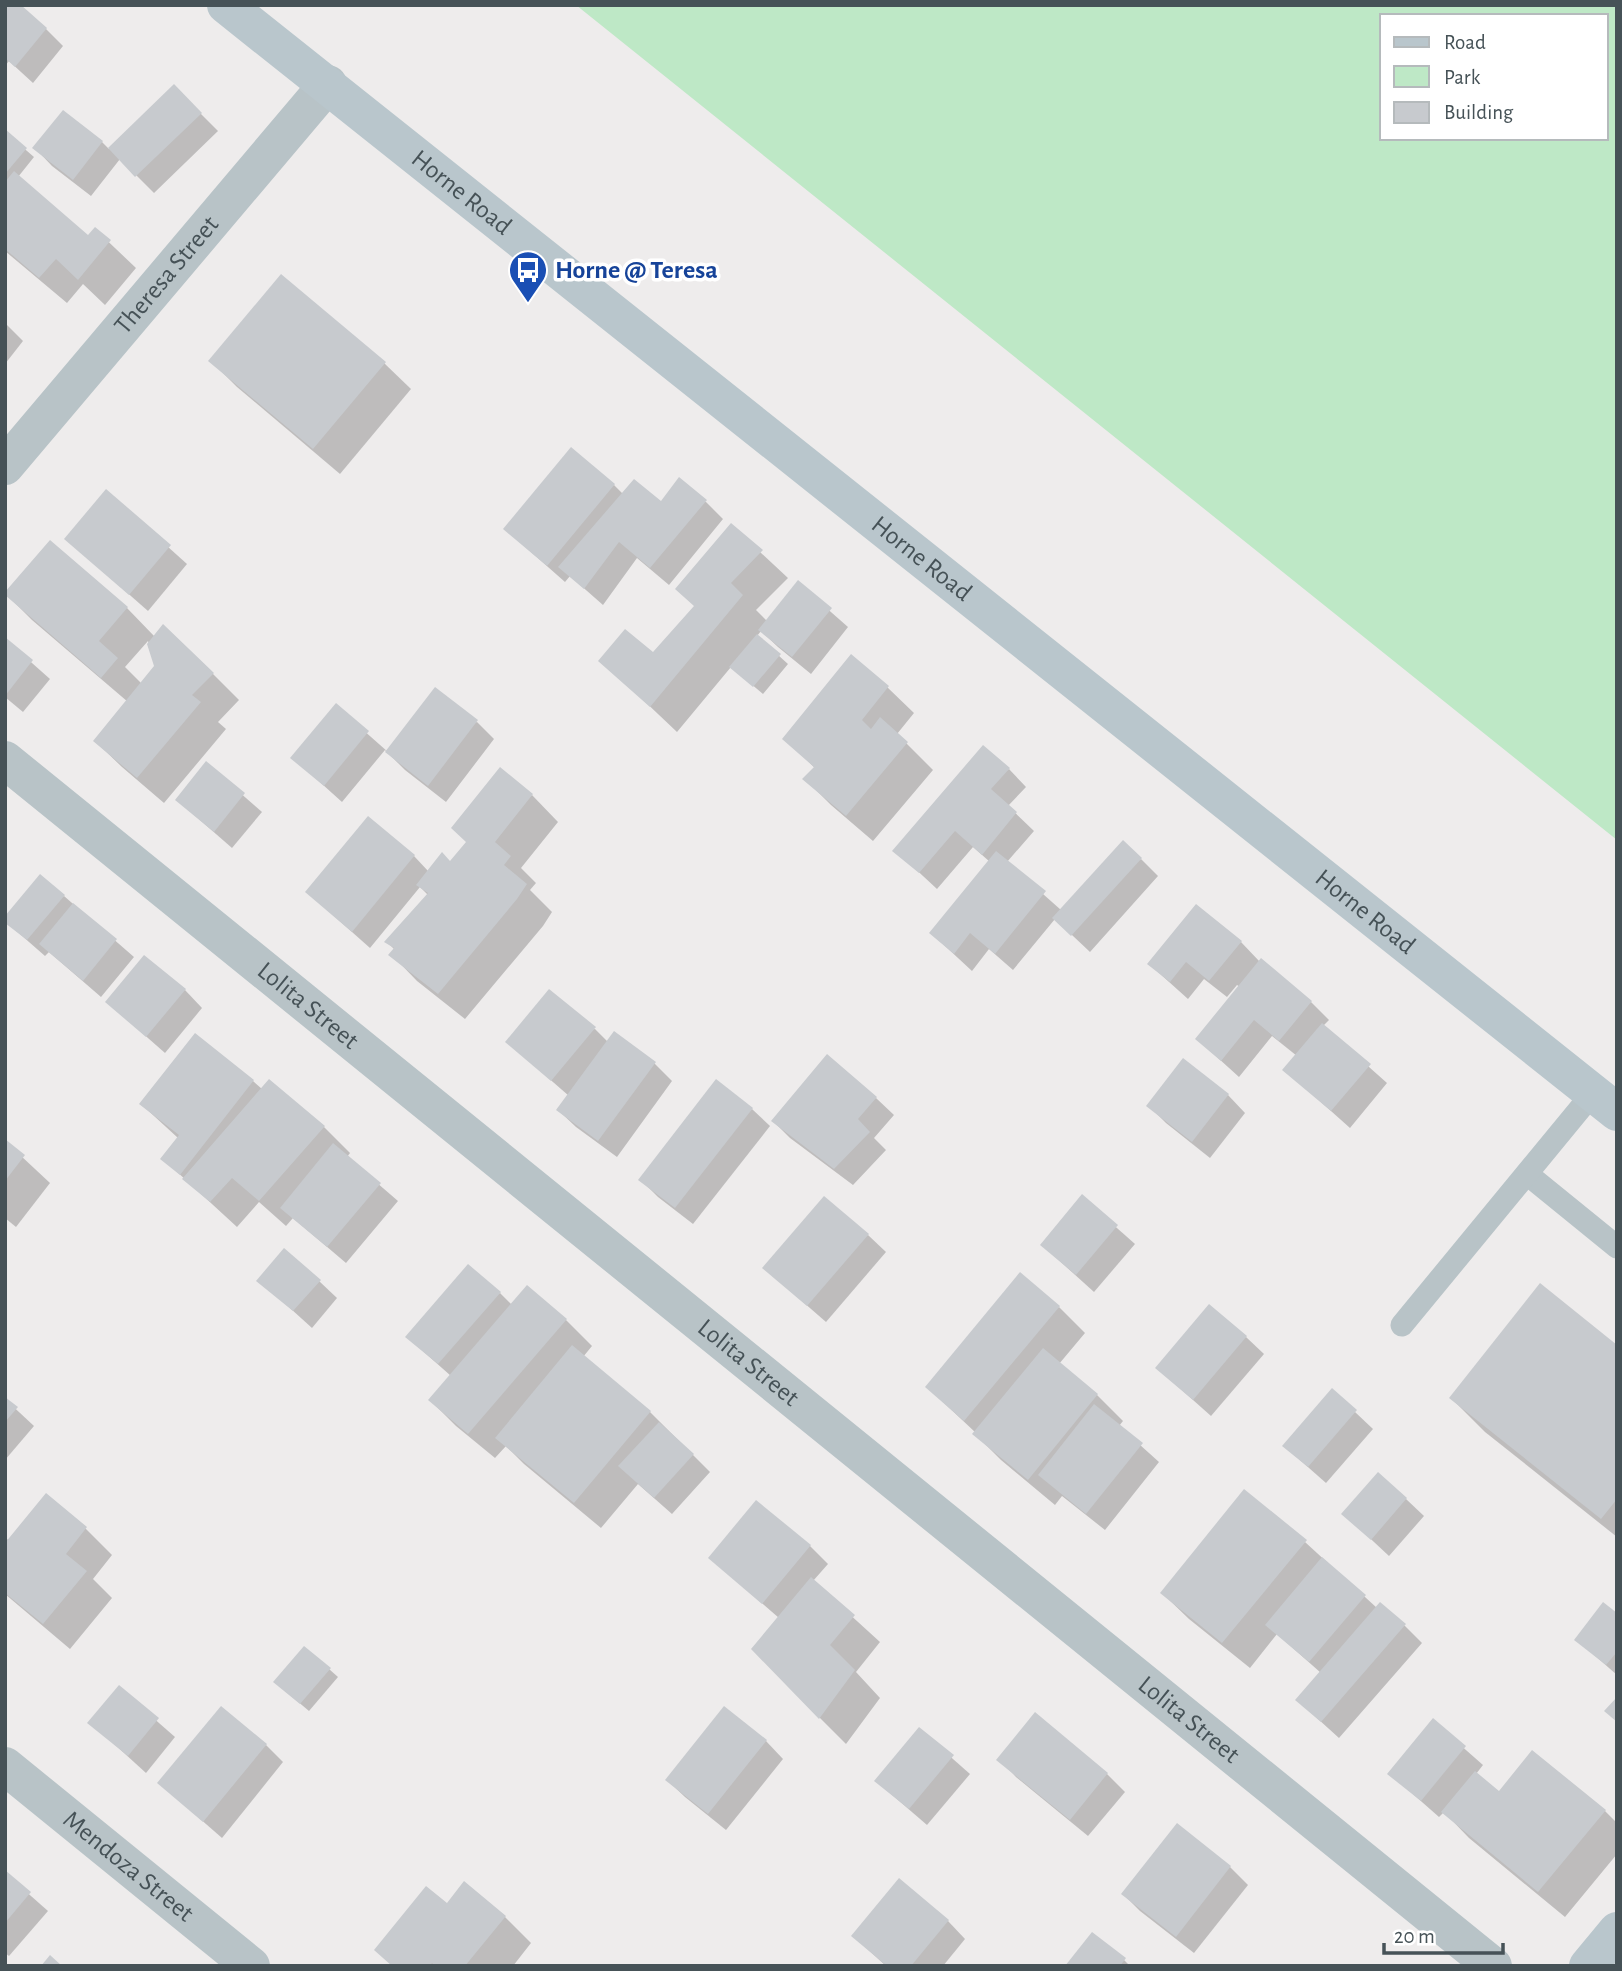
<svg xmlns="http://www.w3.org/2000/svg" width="1622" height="1971" viewBox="0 0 1622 1971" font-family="'Alegreya Sans',sans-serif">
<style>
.green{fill:#bee8c6;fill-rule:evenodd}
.shadow{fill:#0003;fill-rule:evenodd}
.building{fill:#c7cace}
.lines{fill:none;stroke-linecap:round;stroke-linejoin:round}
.lane{stroke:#b8c3c7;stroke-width:23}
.street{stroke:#b8c3c7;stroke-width:38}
.secondary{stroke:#b9c6cc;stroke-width:38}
.labels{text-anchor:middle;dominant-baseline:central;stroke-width:7;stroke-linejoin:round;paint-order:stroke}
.street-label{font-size:26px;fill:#465257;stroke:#fff}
.transit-label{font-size:26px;font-weight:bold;fill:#164399;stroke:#fff;text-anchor:start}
</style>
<rect width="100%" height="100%" fill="#eeecec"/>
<path class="green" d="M576,5h1041v835zM1382,16h224v122h-224z"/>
<g class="shadow">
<path d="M5,5l41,24 17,17 -30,37 -24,-22 -4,5z"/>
<path d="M174,87l44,44 -64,62 -34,-34 -29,37 -39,-30 -17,-18 67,-6 7,7z"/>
<path d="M5,132l29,25 -16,20 70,61 7,-9 41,39 -31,37 -22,-21 -16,19 -62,-52z"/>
<path d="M5,323l18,18 -18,23z"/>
<path d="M211,361l173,2 27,26 -71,85 -103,-87z"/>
<path d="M614,485l9,9 39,9 44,-1 17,17 -54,66 -32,-27 -34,47 -33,-29 -5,6 -60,-53z"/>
<path d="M107,492l80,72 -39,47 -82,-72z"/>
<path d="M731,525l57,53 -32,32 11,11 31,-38 50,44 -37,47 -33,-27 -17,-16 -4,5 31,28 -25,30 -32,-27 -54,65 -76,-72 53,-5 41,-48z"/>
<path d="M6,594l121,14 28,29 58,37 26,26 -21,22 8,7 -62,74 -42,-36 -27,-26 33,-39 -96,-82zM148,641l8,26 -14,17 -17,-17z"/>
<path d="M5,639l45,40 -27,33 -18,-15z"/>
<path d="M887,687l27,26 -17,21 36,36 -60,71 -42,-36 -26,-26 10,-11 -30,-29z"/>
<path d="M336,706l52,46 89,-30 17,17 -48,63 -41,-32 -20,-20 -43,52 -50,-45z"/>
<path d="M207,764l55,48 -30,36 -55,-48z"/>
<path d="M1009,769l17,18 -18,19 26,25 -27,31 54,48 80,-51 17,17 -68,76 -35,-33 -42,51 -24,-21 -17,22 -41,-38 59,-71 -17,-15 -36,42 -42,-39z"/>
<path d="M532,795l26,27 -37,46 15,15 -6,7 22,22 -9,14 -78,93 -48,-38 -26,-27 4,-4 -8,-8 41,-47 -8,-8 -50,61 -63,-56 107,-36 15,16 22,-9 17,-21z"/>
<path d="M64,896l70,61 -33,40 -52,-45 -4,4 -40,-35z"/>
<path d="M1241,942l19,20 51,40 18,18 -6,6 64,57 -37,45 -65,-58 12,-14 -25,-20 -33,41 -42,-38 43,-52 -3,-2 -10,12 -23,-18 -16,20 -39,-35z"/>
<path d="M185,990l17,18 -37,45 -58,-51z"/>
<path d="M595,1029l13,13 47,22 17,17 -55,76 -41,-30 -18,-17 11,-14 -62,-54z"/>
<path d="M253,1081l9,8 62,38 26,26 -3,4 51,44 -52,62 -53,-45 -7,8 -27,-24 -22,25 -74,-68 15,-21 -37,-34z"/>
<path d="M1228,1095l17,18 -35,45 -44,-35 -17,-17z"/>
<path d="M876,1098l18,17 -20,23 12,12 -33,35 -63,-47 -17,-17z"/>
<path d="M752,1109l18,17 -77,98 -35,-27 -17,-17z"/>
<path d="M5,1141l45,42 -34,44 -11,-9z"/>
<path d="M1082,1197l53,47 -41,48 -52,-47z"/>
<path d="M868,1235l18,17 -60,70 -62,-54z"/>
<path d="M259,1280l60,1 18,17 -25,30z"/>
<path d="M500,1293l12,12 54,15 26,26 -9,11 67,55 60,60 -38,42 -34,-30 -37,44 -77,-64 -18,-18 -11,12 -39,-32 -26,-26 21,-24 -44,-39z"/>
<path d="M1059,1307l26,26 -26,31 38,31 26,26 -4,5 40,36 -54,68 -43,-34 -7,9 -54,-45 -26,-26 1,-1 -49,-46z"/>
<path d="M1246,1337l18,17 -53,62 -54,-48z"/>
<path d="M1617,1347v190l-132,-105 -34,-34z"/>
<path d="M5,1399l29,27 -29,34z"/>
<path d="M1355,1412l18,17 -47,54 -42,-37z"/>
<path d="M46,1496l40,33 26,26 -19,24 19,19 -42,51 -65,-55v-57l4,4z"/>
<path d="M1406,1499l18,17 -35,40 -45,-42z"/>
<path d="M756,1502l54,44 18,18 -15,17 67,61 -24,30 24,26 -34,46 -26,-26 -41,-100 -69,-60z"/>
<path d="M1305,1542l72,66 28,18 17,17 -83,95 -42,-38 24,-27 -44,-39 -27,34 -61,-49 -27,-26z"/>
<path d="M1617,1615v60l-41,-36z"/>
<path d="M329,1669l9,8 -29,34 -25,-21z"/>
<path d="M119,1688l56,49 -29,36 -56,-51z"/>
<path d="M724,1708l42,33 17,18 -57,71 -41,-33 -18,-17z"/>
<path d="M1035,1715l72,59 18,18 -37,44 -72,-59 -17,-18z"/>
<path d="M1433,1721l50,44 -7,9 23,19 106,18 12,12v31l-52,63 -96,-79 -25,-26 -5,5 -50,-44z"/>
<path d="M919,1729l51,45 -43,51 -51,-44z"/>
<path d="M266,1745l17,17 -61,76 -63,-55z"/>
<path d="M1177,1825l53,42 18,18 -54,68 -54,-42 -17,-17z"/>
<path d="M5,1873l43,38 -39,45 -4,-3z"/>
<path d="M464,1883l41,34 26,26 -18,23h-121l55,-60z"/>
<path d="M948,1921l17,18 -22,27h-57l-33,-30z"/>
<path d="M1124,1960l6,6h-62z"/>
</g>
<g class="building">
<path d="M5,5h16l26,23 -32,39 -10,-9z"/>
<path d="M174,84l28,29 -67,64 -27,-29z"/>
<path d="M63,110l40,31 -30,39 -41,-32z"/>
<path d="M5,129l22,19 -22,26z"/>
<path d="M14,171l74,64 7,-8 16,13 -33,40 -22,-21 -17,19 -34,-29v-67z"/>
<path d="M281,274l105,88 -73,87 -105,-88z"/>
<path d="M571,447l44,37 -68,82 -44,-37z"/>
<path d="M679,477l28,23 -57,68 -31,-26 -35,47 -26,-22 76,-88 27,22z"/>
<path d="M106,489l65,56 -42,50 -65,-56z"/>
<path d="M731,523l32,27 -32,33 12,12 -93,112 -52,-46 27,-32 28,23 41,-46 -19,-17z"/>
<path d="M50,540l78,67 -29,34 19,17 -17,20 -96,-83v-3z"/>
<path d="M798,580l34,28 -40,49 -34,-27z"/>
<path d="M163,624l51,49 -22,22 9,7 -64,76 -44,-37 61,-75 -7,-22z"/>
<path d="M757,634l24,20 -28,33 -24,-20z"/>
<path d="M5,637l28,23 -28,36z"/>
<path d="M851,654l38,32 -27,34 9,9 9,-12 28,25 -62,74 -44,-37 12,-12 -32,-28z"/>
<path d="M435,687l43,33 -50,66 -43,-34z"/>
<path d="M336,703l33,28 -45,55 -34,-28z"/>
<path d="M983,745l27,23 -19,21 26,23 -35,43 -27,-24 -36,42 -27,-22z"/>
<path d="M206,761l39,32 -31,39 -39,-32z"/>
<path d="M500,767l33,27 -38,48 16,14 -7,9 23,19 -10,15 -79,95 -50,-39 6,-7 -10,-6 44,-49 -12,-8 26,-33 8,9 16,-19 -15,-14z"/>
<path d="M368,816l47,39 -63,77 -47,-40z"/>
<path d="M1123,840l19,18 -71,78 -19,-18z"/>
<path d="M996,851l50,40 -51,63 -25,-21 -16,21 -25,-21z"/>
<path d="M40,874l25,21 -38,45 -22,-17v-7z"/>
<path d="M73,903l44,36 -34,42 -44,-37z"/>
<path d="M1196,904l46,37 -33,40 -23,-19 -16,20 -23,-18z"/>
<path d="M144,955l42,34 -40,48 -41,-35z"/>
<path d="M1261,958l51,43 -33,40 -25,-21 -33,41 -26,-22z"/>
<path d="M549,989l47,38 -45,54 -46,-39z"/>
<path d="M1322,1023l49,41 -40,47 -49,-41z"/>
<path d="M614,1031l42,31 -58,79 -42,-31z"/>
<path d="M195,1033l59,47 -74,95 -20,-16 19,-24 -40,-31z"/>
<path d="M827,1054l50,43 -19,22 12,13 -36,37 -63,-48z"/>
<path d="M1183,1058l46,36 -37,48 -46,-36z"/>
<path d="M269,1079l56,47 -66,75 -27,-23 -22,24 -28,-23z"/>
<path d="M716,1079l37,29 -78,100 -37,-28z"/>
<path d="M5,1139l20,16 -20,26z"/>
<path d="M333,1143l48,40 -54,64 -47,-39z"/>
<path d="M1082,1194l36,31 -42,50 -36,-30z"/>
<path d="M824,1196l45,38 -62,72 -45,-38z"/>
<path d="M284,1248l37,32 -28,31 -37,-30z"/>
<path d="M468,1264l33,28 -63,72 -33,-27z"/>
<path d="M1020,1272l40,34 -96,115 -39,-34z"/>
<path d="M1540,1283l77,62v154l-16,20 -152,-121z"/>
<path d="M527,1285l40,34 -99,115 -40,-34z"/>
<path d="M1209,1304l38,32 -54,64 -38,-32z"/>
<path d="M572,1345l79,66 -77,92 -79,-65z"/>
<path d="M1043,1348l55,46 -70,86 -56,-46z"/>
<path d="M1332,1388l25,22 -49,57 -26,-21z"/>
<path d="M5,1397l13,10 -13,15z"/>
<path d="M1094,1404l49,39 -57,71 -48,-39z"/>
<path d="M659,1422l35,32 -40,44 -36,-32z"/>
<path d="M1378,1472l29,26 -36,42 -30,-26z"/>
<path d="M1244,1489l63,51 -85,103 -62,-50z"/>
<path d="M46,1493l41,34 -21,27 21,17 -44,53 -38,-31v-50z"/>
<path d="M756,1500l55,45 -49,59 -54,-46z"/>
<path d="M1322,1557l44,38 -57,67 -44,-37z"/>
<path d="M811,1577l44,38 -25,30 25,25 -36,49 -68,-70z"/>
<path d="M1380,1602l26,22 -85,98 -26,-22z"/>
<path d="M1603,1602l14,11v39l-11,13 -32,-25z"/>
<path d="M304,1646l27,22 -31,36 -27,-22z"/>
<path d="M119,1685l40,33 -31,38 -41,-33z"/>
<path d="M1617,1697v25l-13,-11z"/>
<path d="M221,1706l46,38 -64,78 -46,-39z"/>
<path d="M724,1706l43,34 -59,74 -43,-34z"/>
<path d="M1035,1712l73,61 -38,47 -74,-60z"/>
<path d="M1433,1718l33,28 -45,55 -34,-27z"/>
<path d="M919,1727l35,28 -45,54 -35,-28z"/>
<path d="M1532,1750l74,60 -68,82 -97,-80 34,-41 24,20z"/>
<path d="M1177,1823l54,43 -55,71 -55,-43z"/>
<path d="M5,1870l26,22 -26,31z"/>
<path d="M899,1878l50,42 -38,46h-24l-36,-30z"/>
<path d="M464,1881l42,35 -41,50h-30l-3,-3 -2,3h-38l-18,-16 52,-64 21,17z"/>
<path d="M1092,1932l34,26 -6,8h-55z"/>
<path d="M50,1955l12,11h-21z"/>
</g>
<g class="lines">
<g class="lane">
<path d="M1527,1174l90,73"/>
<path d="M1402,1325l191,-232"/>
</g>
<g class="street">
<path id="s1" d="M5,466l323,-382"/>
<path id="s2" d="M5,760l1488,1206"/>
<path id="s3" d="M5,1766l246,200"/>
</g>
<g class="secondary">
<path id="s4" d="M226,5l1391,1107"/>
<path d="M1588,1966l29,-35"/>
</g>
</g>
<defs>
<symbol id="bus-pin" viewBox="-11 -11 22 30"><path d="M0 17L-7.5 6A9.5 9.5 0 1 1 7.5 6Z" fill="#1a4fb4" stroke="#fff"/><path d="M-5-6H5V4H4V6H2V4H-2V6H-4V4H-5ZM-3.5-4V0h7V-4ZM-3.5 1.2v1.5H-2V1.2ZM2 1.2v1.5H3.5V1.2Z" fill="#fff"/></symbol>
</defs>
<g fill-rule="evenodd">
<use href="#bus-pin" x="506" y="248" width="44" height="60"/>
</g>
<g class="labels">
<g class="street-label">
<text stroke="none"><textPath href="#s4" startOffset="301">Horne Road</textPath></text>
<text stroke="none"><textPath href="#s1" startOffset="250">Theresa Street</textPath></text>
<text stroke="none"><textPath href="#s4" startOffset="889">Horne Road</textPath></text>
<text stroke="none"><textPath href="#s4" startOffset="1456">Horne Road</textPath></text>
<text stroke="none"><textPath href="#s2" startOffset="390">Lolita Street</textPath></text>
<text stroke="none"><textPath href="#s2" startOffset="957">Lolita Street</textPath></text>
<text stroke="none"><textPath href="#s2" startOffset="1524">Lolita Street</textPath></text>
<text stroke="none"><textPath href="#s3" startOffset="159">Mendoza Street</textPath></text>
</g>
<g class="transit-label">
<text x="555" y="270">Horne @ Teresa</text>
</g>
</g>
<rect width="1622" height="1971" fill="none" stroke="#465257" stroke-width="14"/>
<rect x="1380" y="14" width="228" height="126" fill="#ffffff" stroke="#b5babc" stroke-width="2"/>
<rect x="1394" y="37" width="35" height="10" fill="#b9c6cc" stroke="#b5babc" stroke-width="2"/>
<text x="1444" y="49" font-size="21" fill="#465257">Road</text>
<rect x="1394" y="66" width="35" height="21" fill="#bee8c6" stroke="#b5babc" stroke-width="2"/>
<text x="1444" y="84" font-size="21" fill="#465257">Park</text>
<rect x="1394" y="102" width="35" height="21" fill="#c7cace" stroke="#b5babc" stroke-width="2"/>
<text x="1444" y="119" font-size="21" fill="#465257">Building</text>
<path d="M1384 1943v10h119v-10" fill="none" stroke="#465257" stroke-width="3.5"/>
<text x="1394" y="1943" font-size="21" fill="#465257" stroke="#ffffff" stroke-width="5" paint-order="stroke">20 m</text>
</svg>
